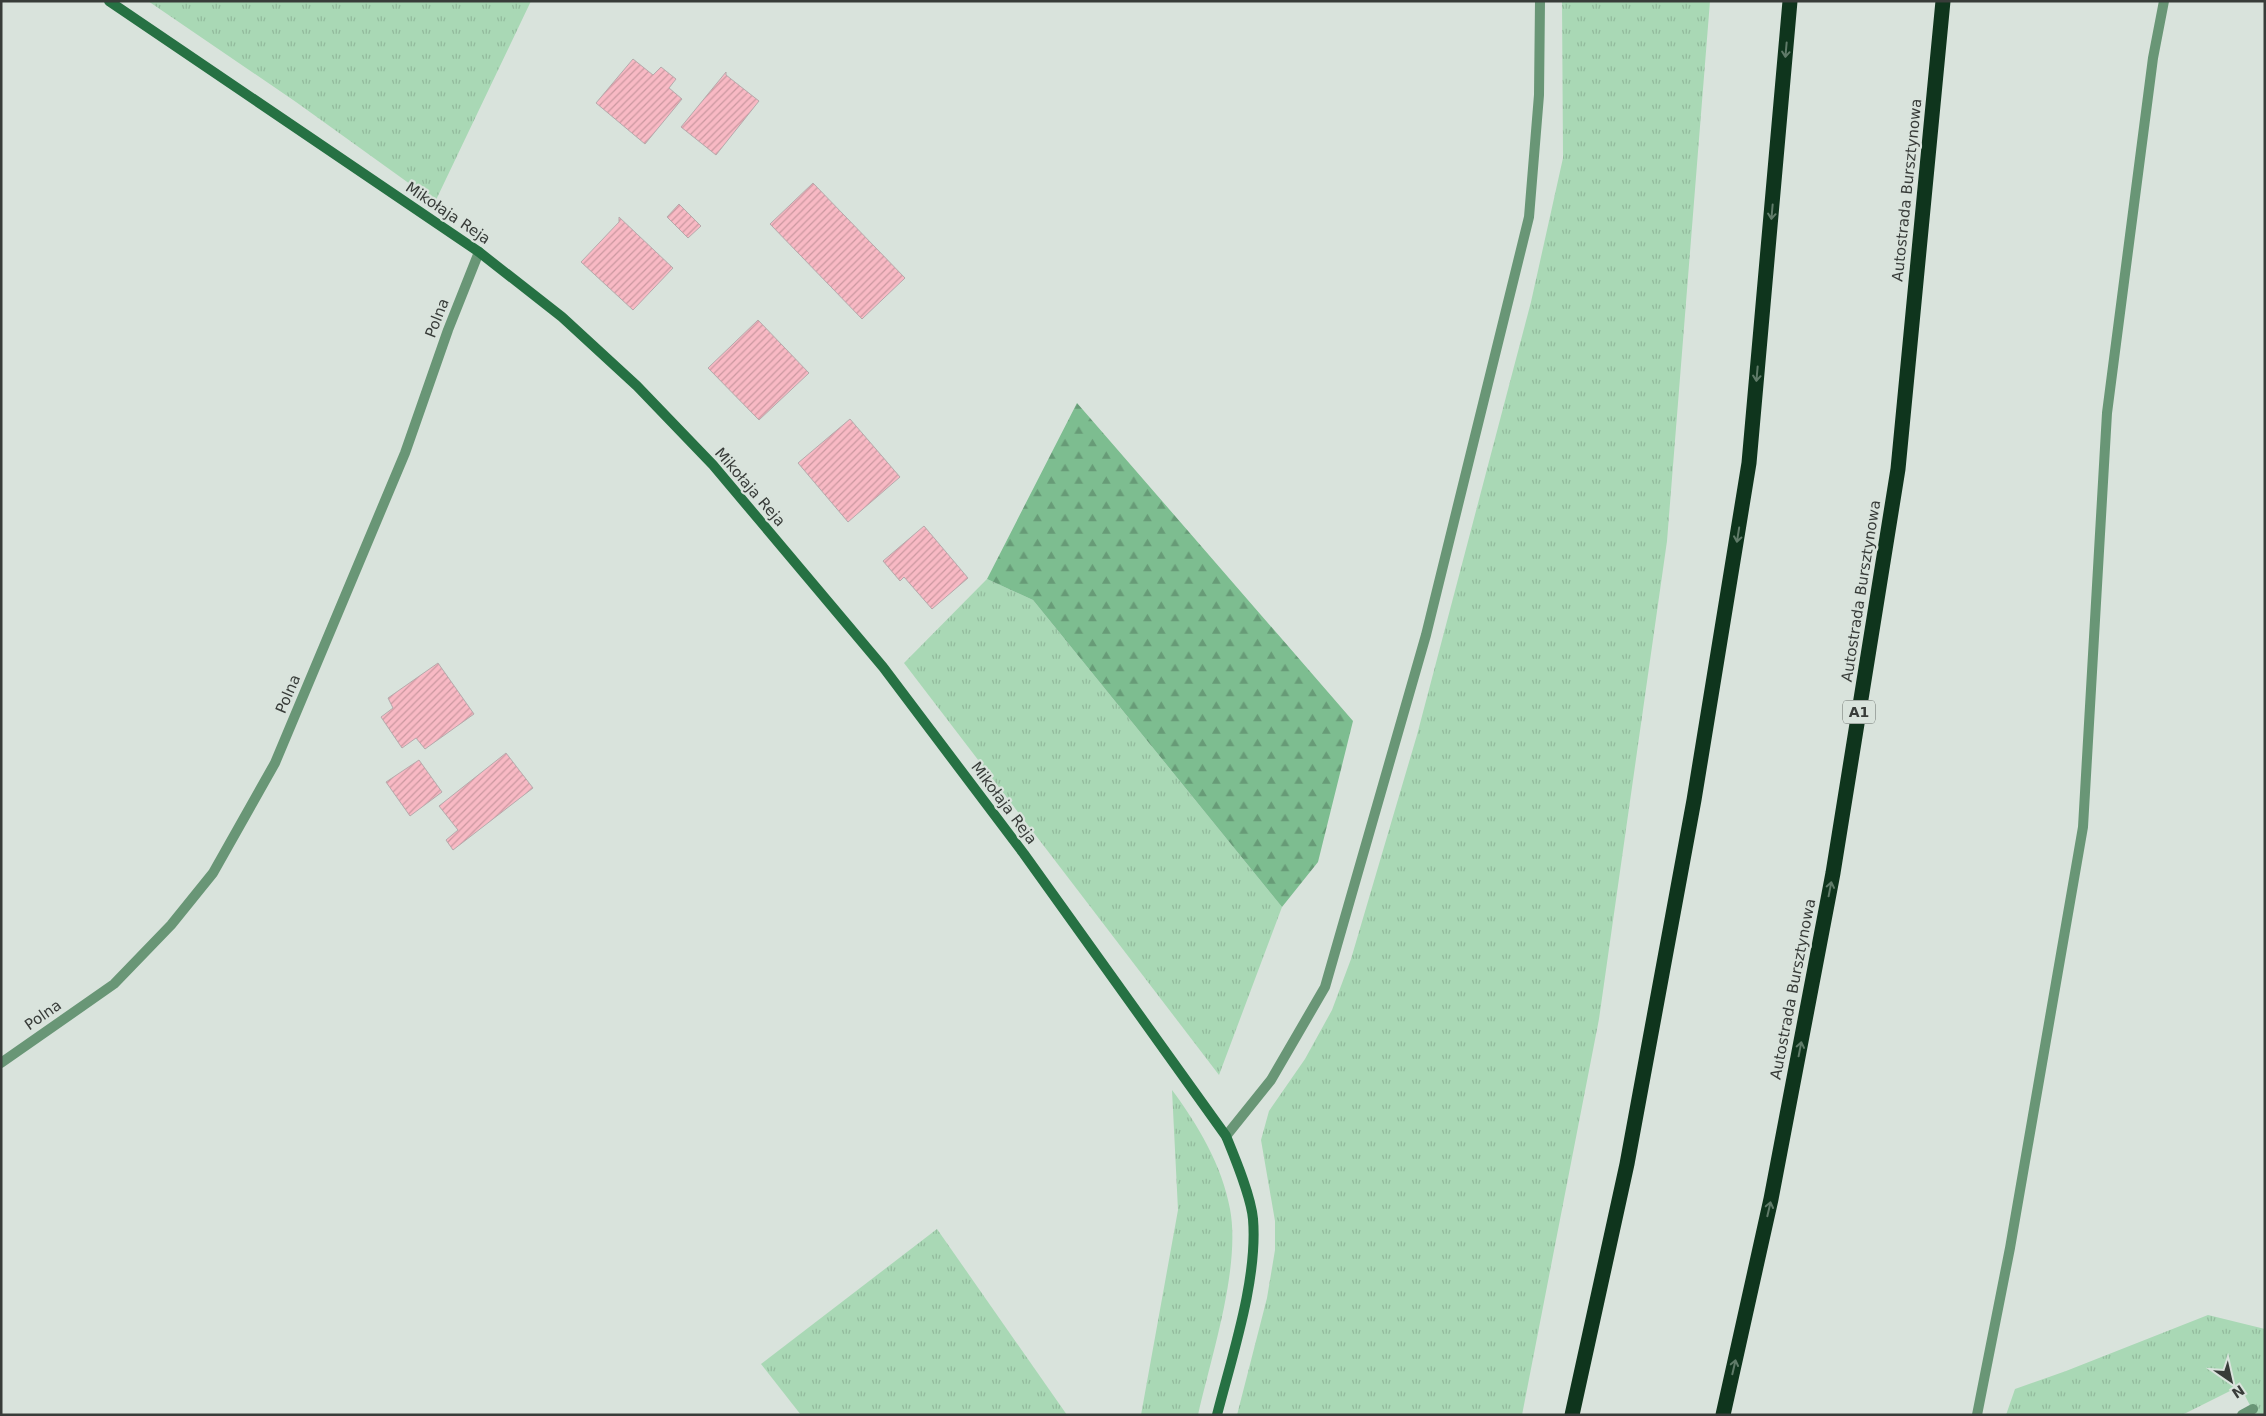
<svg xmlns="http://www.w3.org/2000/svg" width="2266" height="1416" viewBox="0 0 2266 1416" font-family="'DejaVu Sans',sans-serif">
<style>
.grass{fill:url(#grass-tufts)}
.forest{fill:url(#forest-firs)}
.building{fill:url(#building-hatch);stroke:#b6aaac}
.lines{fill:none;stroke-linecap:round;stroke-linejoin:round}
.lane{stroke:#699676;stroke-width:10}
.street{stroke:#699676;stroke-width:10}
.secondary{stroke:#267143;stroke-width:10}
.highway{stroke:#0f351d;stroke-width:15}
.oneway{stroke:#607b69}
.labels{text-anchor:middle;dominant-baseline:central;stroke-width:4.5;stroke-linejoin:round;paint-order:stroke}
.shield{fill:#d9e3dc;stroke:#686e6a;stroke-width:1}
.shield-label{font-size:14px;font-weight:bold;fill:#383c39}
.street-label{font-size:15px;fill:#383c39;stroke:#d9e3dc}
</style>
<defs>
<pattern id="grass-tufts" width="24" height="20" patternUnits="userSpaceOnUse" patternTransform="scale(1.25)"><rect width="24" height="20" fill="#a9d8b5"/><path d="M3 7l-1-3M5 7V3M7 7l1-3M15 17l-1-3M17 17v-4M19 17l1-3" fill="none" stroke="#92ba9c"/></pattern>
<pattern id="forest-firs" width="22" height="20" patternUnits="userSpaceOnUse" patternTransform="scale(1.25)"><rect width="22" height="20" fill="#7dbd90"/><path d="M5 1l3.5 6h-7zM16 11l3.5 6h-7z" fill="#679b77"/></pattern>
<pattern id="building-hatch" width="6" height="6" patternUnits="userSpaceOnUse" patternTransform="scale(1.25)"><rect width="6" height="6" fill="#f8b9c4"/><path d="M-1 1l2-2M0 6l6-6M5 7l2-2" fill="none" stroke="#ca98a0"/></pattern>
</defs>
<rect width="100%" height="100%" fill="#d9e3dc"/>
<g class="grass">
<path d="M148,1h383l-96,201 -139,-100z"/>
<path d="M1562,1h148l-43,540 -68,478 -77,396h-285l30,-117 8,-48v-29l-14,-81 8,-29 36,-52 27,-49 19,-51 66,-224 114,-433 32,-144z"/>
<path d="M987,579l46,21 249,307 -63,168 -315,-412z"/>
<path d="M1172,1090c26,35 50,75 58,119 11,58 -19,148 -32,206h-57l37,-205z"/>
<path d="M937,1229l130,186h-266l-40,-51z"/>
<path d="M2208,1315l57,14v86h-10l-15,-29 -58,29h-176l9,-26 51,-18z"/>
</g>
<path class="forest" d="M1077,403l276,318 -35,141 -36,45 -249,-307 -46,-21z"/>
<g class="building">
<path d="M633,59l20,16 8,-8 15,12 -7,9 13,11 -37,45 -49,-41z"/>
<path d="M726,72v3l33,26 -43,54 -35,-28z"/>
<path d="M813,183l92,95 -43,41 -92,-95z"/>
<path d="M679,204l22,22 -13,12 -21,-21z"/>
<path d="M619,217l54,51 -40,42 -52,-48 38,-40z"/>
<path d="M758,320l51,53 -50,47 -51,-52z"/>
<path d="M850,419l50,58 -52,45 -50,-59z"/>
<path d="M924,526l44,52 -36,31 -28,-32 -4,4 -17,-20z"/>
<path d="M438,663l36,51 -49,35 -9,-11 -14,10 -21,-31 12,-9 -5,-10z"/>
<path d="M506,753l27,35 -80,62 -7,-10 12,-10 -19,-24z"/>
<path d="M419,760l23,32 -32,24 -24,-34z"/>
</g>
<g class="lines">
<g class="lane">
<path d="M1977,1415l33,-167 73,-421 24,-414 46,-355 11,-57"/>
<path d="M2242,1415l11,-6"/>
</g>
<g class="street">
<path d="M1,1063l113,-79 57,-59 42,-52 62,-110 130,-310 43,-123 31,-78"/>
<path d="M1226,1136l45,-56 54,-93 101,-352 103,-418 10,-122 1,-94"/>
</g>
<path class="secondary" d="M109,1l370,251 83,65 75,69 76,79 170,202 141,187 202,282c9,22 25,60 27,83 5,60 -21,137 -36,196"/>
<g class="highway">
<path d="M1572,1415l55,-251 67,-364 55,-337 41,-462"/>
<path d="M1723,1415l48,-216 62,-326 65,-404 45,-468"/>
</g>
</g>
<defs><path id="oneway-shaft" d="M-6 0H5M1.5-3L5.5 0L1.5 3" fill="none" stroke-width="1.6" stroke-linecap="round" stroke-linejoin="round" transform="scale(1.25)"/></defs>
<g class="oneway">
<use href="#oneway-shaft" transform="translate(1786 50) rotate(95)"/>
<use href="#oneway-shaft" transform="translate(1772 212) rotate(95)"/>
<use href="#oneway-shaft" transform="translate(1757 374) rotate(95)"/>
<use href="#oneway-shaft" transform="translate(1738 535) rotate(99)"/>
<use href="#oneway-shaft" transform="translate(1830 889) rotate(-79)"/>
<use href="#oneway-shaft" transform="translate(1800 1049) rotate(-79)"/>
<use href="#oneway-shaft" transform="translate(1769 1209) rotate(-77)"/>
<use href="#oneway-shaft" transform="translate(1734 1367) rotate(-77)"/>
</g>
<g class="labels">
<rect class="shield" x="1843" y="700.5" width="32" height="23" rx="4"/>
<g class="shield-label">
<text x="1859" y="712">A1</text>
</g>
<g class="street-label">
<text transform="translate(1907 190) rotate(-84)">Autostrada Bursztynowa</text>
<text transform="translate(448 213) rotate(34)">Mikołaja Reja</text>
<text transform="translate(437 318) rotate(-69)">Polna</text>
<text transform="translate(750 487) rotate(49)">Mikołaja Reja</text>
<text transform="translate(1861 591) rotate(-81)">Autostrada Bursztynowa</text>
<text transform="translate(288 694) rotate(-67)">Polna</text>
<text transform="translate(1004 803) rotate(53)">Mikołaja Reja</text>
<text transform="translate(1793 989) rotate(-79)">Autostrada Bursztynowa</text>
<text transform="translate(43 1015) rotate(-35)">Polna</text>
</g>
</g>
<rect width="2266" height="1416" fill="none" stroke="#383c39" stroke-width="5"/>
<g transform="translate(2231 1381) rotate(146)" stroke="#d9e3dc" stroke-width="4" paint-order="stroke">
<path d="M0-4L9 19L0 12L-9 19Z" fill="#383c39"/>
<text y="-8" font-size="14" font-weight="bold" text-anchor="middle" fill="#383c39">N</text>
</g>
</svg>
